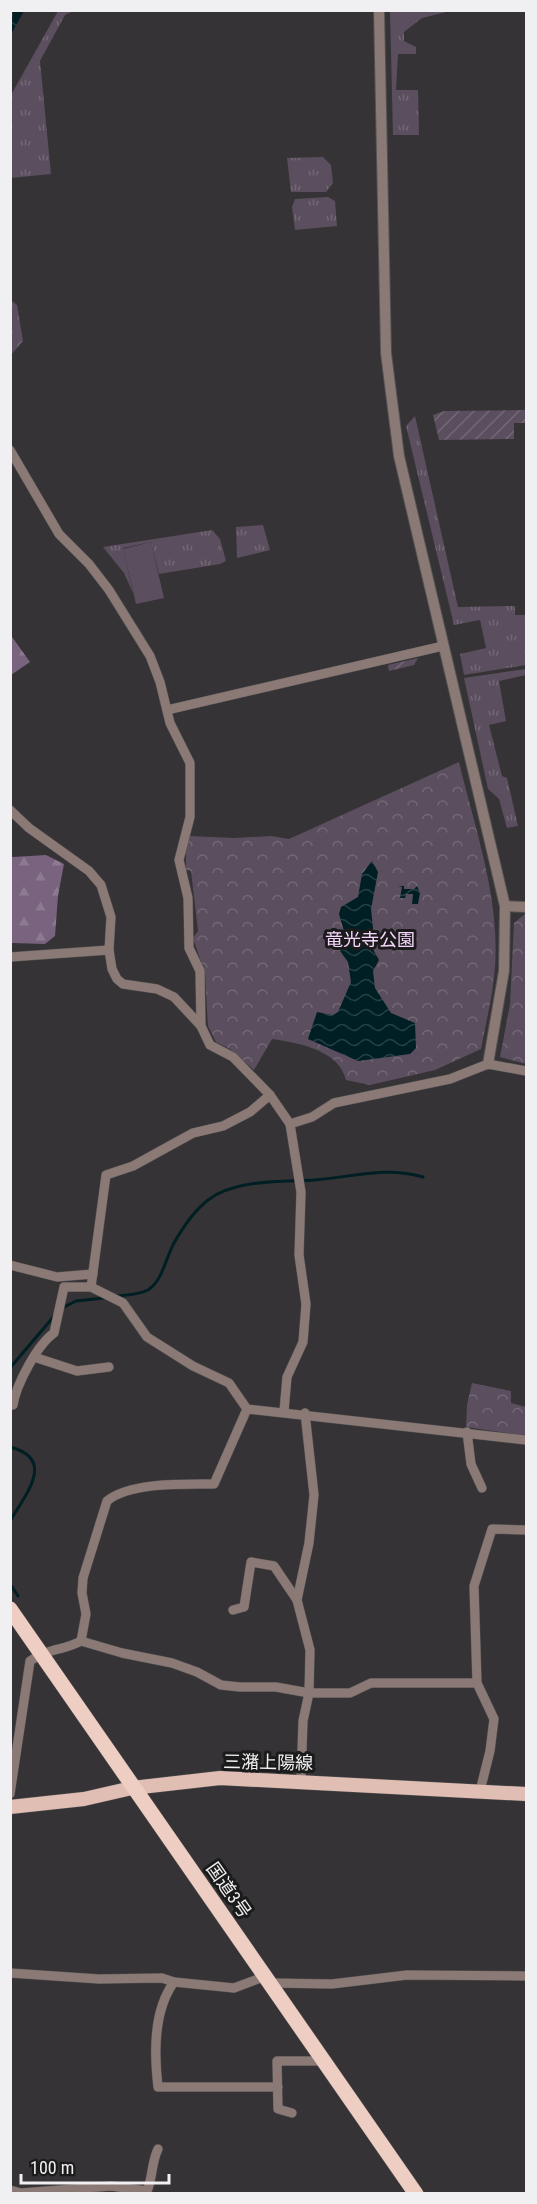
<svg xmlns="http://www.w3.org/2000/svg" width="537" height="2204" viewBox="0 0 537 2204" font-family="'Roboto Condensed','Noto Sans JP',sans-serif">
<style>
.grass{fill:url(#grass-tufts)}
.forest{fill:url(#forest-firs)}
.park{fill:url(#park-crowns)}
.garden{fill:url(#garden-furrows)}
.pitch{fill:#5b4e5e}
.water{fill:url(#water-waves)}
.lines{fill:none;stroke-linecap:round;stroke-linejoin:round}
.stream{stroke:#001f24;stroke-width:3}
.minor-casing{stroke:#535153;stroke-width:10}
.tertiary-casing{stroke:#535153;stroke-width:12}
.primary-casing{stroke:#535153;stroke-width:15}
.trunk-casing{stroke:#535153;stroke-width:16}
.minor{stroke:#8a7974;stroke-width:9}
.tertiary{stroke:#8a7974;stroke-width:10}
.primary{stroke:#e0beb4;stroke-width:14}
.trunk{stroke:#eecdc2;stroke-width:15}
.labels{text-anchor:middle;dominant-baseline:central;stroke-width:6;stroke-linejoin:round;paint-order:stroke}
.park-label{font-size:18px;fill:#f6d6fd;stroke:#1c1b1c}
.street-label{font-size:18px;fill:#f0eff1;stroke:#1c1b1c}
</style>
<defs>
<pattern id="grass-tufts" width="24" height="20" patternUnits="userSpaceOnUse" patternTransform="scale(1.5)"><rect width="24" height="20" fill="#5b4e5e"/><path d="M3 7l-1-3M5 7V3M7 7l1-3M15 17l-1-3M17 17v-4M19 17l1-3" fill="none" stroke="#736876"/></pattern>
<pattern id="forest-firs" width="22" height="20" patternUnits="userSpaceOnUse" patternTransform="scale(1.5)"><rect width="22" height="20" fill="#79637e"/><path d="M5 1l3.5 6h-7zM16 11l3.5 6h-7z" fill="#8c7a91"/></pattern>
<pattern id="park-crowns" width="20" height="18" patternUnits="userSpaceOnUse" patternTransform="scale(1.5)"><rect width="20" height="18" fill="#5b4e5e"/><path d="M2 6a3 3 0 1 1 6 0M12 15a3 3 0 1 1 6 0" fill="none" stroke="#736876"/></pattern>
<pattern id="garden-furrows" width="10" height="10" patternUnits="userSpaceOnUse" patternTransform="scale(1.5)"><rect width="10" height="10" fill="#5b4e5e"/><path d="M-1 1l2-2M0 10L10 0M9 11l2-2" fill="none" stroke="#736876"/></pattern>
<pattern id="water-waves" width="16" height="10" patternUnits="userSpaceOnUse" patternTransform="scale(1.5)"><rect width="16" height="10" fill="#001f24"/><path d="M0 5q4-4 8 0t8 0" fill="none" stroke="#264044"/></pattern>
</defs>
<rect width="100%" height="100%" fill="#353335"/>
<g class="grass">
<path d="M58,11h15l-8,4 -25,46 11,113 -40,4v-83z"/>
<path d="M390,11h60l-28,7 -18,14v9l12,6v7h-18l-2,36h22l1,45h-26z"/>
<path d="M323,157l8,8 2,18 -7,9h-35l-4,-34z"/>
<path d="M328,197l7,4 2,25 -42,4 -3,-23 3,-8z"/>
<path d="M415,416l43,191 57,-1v9h11v50l-62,10 -4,-21 26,-6 -6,-28 -26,5 -48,-199z"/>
<path d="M263,525l7,25 -33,8 -1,-31z"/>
<path d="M212,530l8,9 6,22 -6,3 -61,10 -8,-32 -28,6 10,45 -9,-20 -21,-26z"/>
<path d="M526,669v6l-27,6 7,40 -17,4 13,51 5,2 11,48 -11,2 -8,-29 -11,-10 -24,-111z"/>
</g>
<g class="forest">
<path d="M10,634l20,28 -19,13h-1z"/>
<path d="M10,855l3,2 33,-2 18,9 -6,32 -3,40 -10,8 -33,-1z"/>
</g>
<g class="park">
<path d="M11,300l6,5 6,36 -12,14z"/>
<path d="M459,762c16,67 41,136 36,205 -2,28 -9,55 -14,82l-46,21 -65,15 -24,-5c-7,-30 -47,-37 -74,-41l-18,31 -24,-21 -14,-7 -8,-16 -3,-52 -12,-36 5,-7 -7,-60 -5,-1v-22l3,-12 45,2 37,-2 18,3z"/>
<path d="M526,913v151l-26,-7 10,-53 4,-81z"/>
<path d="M472,1383l39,8v12l15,4v29l-60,-9 1,-22z"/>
</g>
<g class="garden">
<path d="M526,410v13h-12v16l-75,1 -6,-25 11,-4z"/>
<path d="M418,658l-4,7 -25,6 -1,-6z"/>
</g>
<path class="pitch" d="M151,542l13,56 -28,6 -13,-55z"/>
<g class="water">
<path d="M13,10l11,1 -13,23z"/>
<path d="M372,861l6,11 -7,37 2,19 -4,14 10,18 -6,11 2,17 16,25 24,10 1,25 -6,6 -52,7 -50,-22 9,-27 15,3 6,-3 13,-30 -3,-20 -8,-11 6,-13 -7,-24 2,-7 17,-10 4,-23z"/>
<path d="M398,886h6v3h10l3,-3 3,7 -2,11h-6l1,-10h-7l-1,4h-5l2,-11z"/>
</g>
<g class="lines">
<g class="stream">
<path d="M117,1296c10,-1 21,-1 31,-6 15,-10 18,-33 26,-47 9,-16 20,-32 34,-43 27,-21 74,-18 107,-20 37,-3 71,-14 108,-3"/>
<path d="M62,1308l14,-7 28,-3"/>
<path d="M10,1368l45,-53"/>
<path d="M10,1447c47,12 15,48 0,74"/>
<path d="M10,1584l8,12"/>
</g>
<defs>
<g id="minor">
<path d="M10,450l49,84 30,30 20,26 41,66 10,26 10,41 20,40v54l-11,43 9,38 1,50 11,23 1,55"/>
<path d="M167,710l276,-64"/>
<path d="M10,810l19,18 60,43 12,14 10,32 -2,33 3,19 5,10 6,5 34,5 17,8 27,29 9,19 23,12 37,38 20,29 11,68 -2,63 7,49 -3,38 -16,35 -3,34"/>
<path d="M10,957l99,-7"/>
<path d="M290,1124l22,-7 22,-14 116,-24 38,-15 38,7"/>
<path d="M10,1265l47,12 36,-3"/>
<path d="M91,1287l15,-112 27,-9 60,-33 30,-7 27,-14 20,-17"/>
<path d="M34,1357l43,14 32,-4"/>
<path d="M13,1405c3,-20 24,-60 41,-72l10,-46h27l32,16 24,34 46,29 36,17 18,26 279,31"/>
<path d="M467,1432l4,32 11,24"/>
<path d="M233,1610l11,-3 7,-45 23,4 23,34"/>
<path d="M81,1641l41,12 50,10 25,9 24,13 19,2h36l33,6h41l21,-10h106"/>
<path d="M301,1780l2,-59 6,-28 1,-43 -13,-50 12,-57 5,-48 -9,-82"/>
<path d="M480,1791l10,-40 4,-32 -17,-36 -3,-97 18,-57 34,1"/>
<path d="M10,1794l20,-133c20,-14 33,-10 51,-20l5,-27 -4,-21 1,-15 24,-77c23,-19 78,-17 107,-17l33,-75"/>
<path d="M10,1973l89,6 63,-1 12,4 60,6 32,-12"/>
<path d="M174,1982c-21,29 -20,71 -16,105h120"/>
<path d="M271,1983l61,1 75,-9 119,1"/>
<path d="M292,2113l-14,-4 -1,-48h49"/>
<path d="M10,2190l11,3 90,-7 36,5"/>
<path d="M146,2194c7,-15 5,-31 12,-45"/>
</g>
<g id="tertiary">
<path d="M379,10l7,343 13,103 106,450 -1,65 -16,93"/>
<path d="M505,906l21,1"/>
</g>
<path id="primary" d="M10,1807l74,-8 48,-11 88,-10 306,16"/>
<path id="trunk" d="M10,1609l406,585"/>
</defs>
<use href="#minor" class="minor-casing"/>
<use href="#tertiary" class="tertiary-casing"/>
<use href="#primary" class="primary-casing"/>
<use href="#trunk" class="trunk-casing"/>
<use href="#minor" class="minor"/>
<use href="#tertiary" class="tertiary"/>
<use href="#primary" class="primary"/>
<use href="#trunk" class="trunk"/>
</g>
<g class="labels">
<g class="park-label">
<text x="370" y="939">竜光寺公園</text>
</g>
<g class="street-label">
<text transform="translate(268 1762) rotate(1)">三潴上陽線</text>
<text transform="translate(229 1890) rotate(55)">国道3号</text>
</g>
</g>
<rect width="537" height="2204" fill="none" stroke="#f0eff1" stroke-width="24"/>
<path d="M21 2174v9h148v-9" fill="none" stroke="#f0eff1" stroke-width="3"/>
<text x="30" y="2174" font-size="18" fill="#f0eff1" stroke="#1c1b1c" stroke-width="4.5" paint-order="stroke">100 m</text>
</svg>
